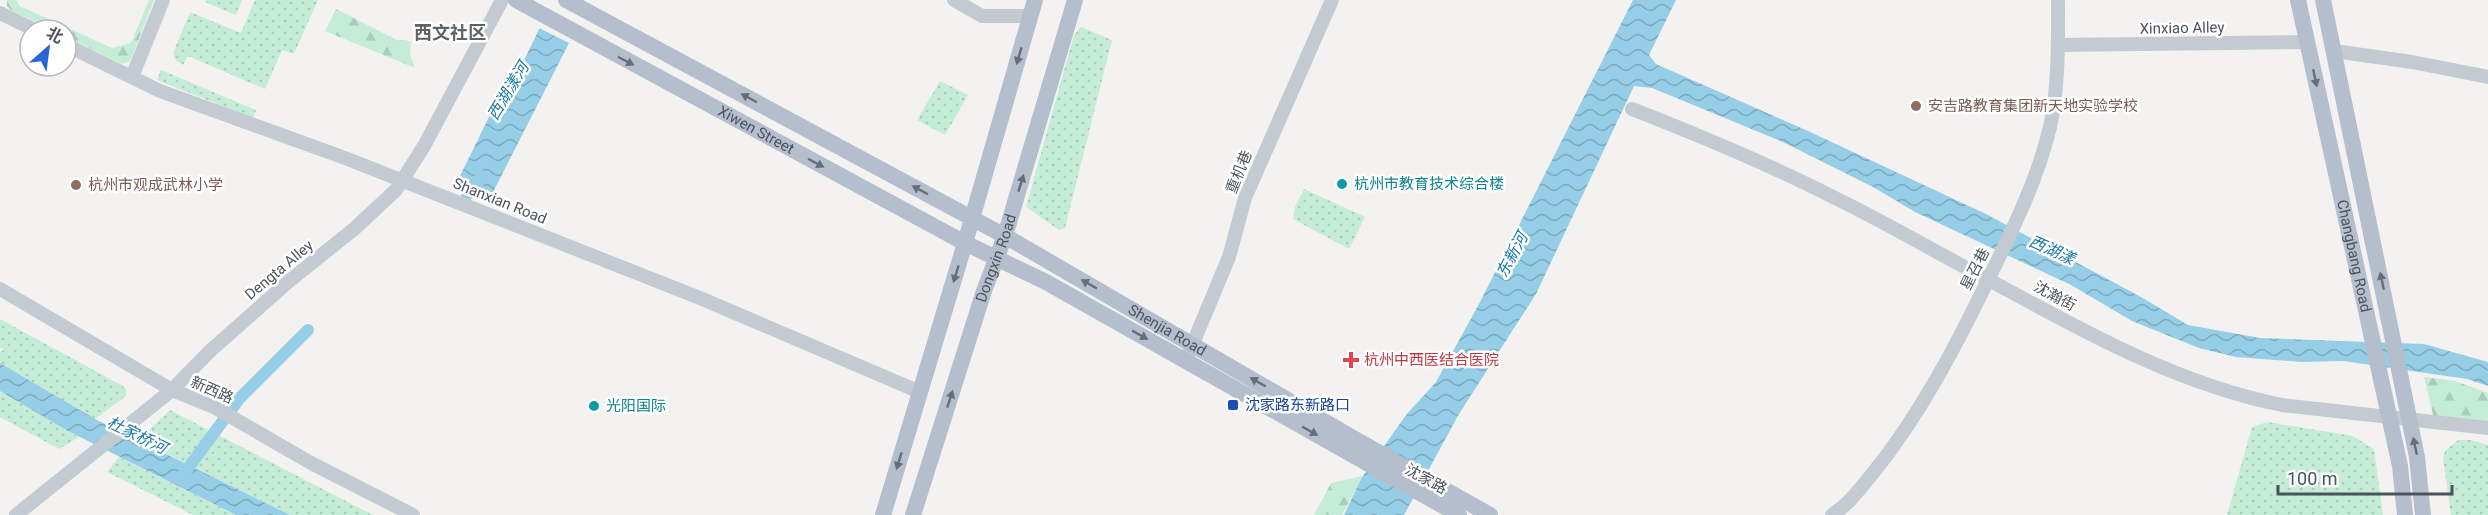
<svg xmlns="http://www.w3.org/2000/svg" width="2488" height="515" viewBox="0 0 2488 515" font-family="Roboto,'Noto Sans SC',sans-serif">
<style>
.grass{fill:url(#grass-dots)}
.forest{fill:url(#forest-firs)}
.water{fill:url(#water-waves)}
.pier{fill:#f3f2f1}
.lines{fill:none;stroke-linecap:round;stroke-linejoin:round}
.canal{stroke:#95cee6;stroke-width:12}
.minor{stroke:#c3cad2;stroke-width:14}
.major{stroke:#b4becd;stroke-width:16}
.oneway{fill:#656e79}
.education-dot{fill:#8d6e63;stroke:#fff;stroke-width:2}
.culture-dot{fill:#0f9aa8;stroke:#fff;stroke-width:2}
.health-dot{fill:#e0444e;stroke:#fff;stroke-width:2}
.transit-dot{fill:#1a4fb4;stroke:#fff;stroke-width:2}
.labels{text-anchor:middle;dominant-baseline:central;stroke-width:5;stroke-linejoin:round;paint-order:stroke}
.street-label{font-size:15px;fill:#4b535d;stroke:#fff}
.education-label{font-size:15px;fill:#785e54;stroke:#fff;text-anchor:start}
.culture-label{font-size:15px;fill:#0d838f;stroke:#fff;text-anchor:start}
.health-label{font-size:15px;fill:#be3a42;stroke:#fff;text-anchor:start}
.transit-label{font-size:15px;fill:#164399;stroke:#fff;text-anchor:start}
.water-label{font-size:16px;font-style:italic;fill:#197aa2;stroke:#fff}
.quarter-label{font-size:18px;font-weight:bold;fill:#5e6166;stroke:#fff}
</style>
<defs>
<pattern id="grass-dots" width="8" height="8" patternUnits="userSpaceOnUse" patternTransform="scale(1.5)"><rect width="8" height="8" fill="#c4ecd7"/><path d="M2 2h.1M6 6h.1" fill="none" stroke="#acb" stroke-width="1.8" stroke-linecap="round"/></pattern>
<pattern id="forest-firs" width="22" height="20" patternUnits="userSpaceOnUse" patternTransform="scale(1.5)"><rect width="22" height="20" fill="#c4ecd7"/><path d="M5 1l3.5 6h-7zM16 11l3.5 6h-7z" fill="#acb"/></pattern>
<pattern id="water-waves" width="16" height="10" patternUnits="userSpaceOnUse" patternTransform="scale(1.5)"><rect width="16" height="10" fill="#95cee6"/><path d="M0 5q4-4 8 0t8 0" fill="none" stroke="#7caabe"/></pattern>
</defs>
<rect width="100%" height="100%" fill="#f3f2f1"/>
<g class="grass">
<path d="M206,0h36l-6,15 -31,-13z"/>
<path d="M255,0h63l-24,54 -12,-4 -17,39 -77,-33 -5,9 -7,-5 -3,-7 17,-41 51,21z"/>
<path d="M1081,27l31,13 -47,188 -6,2 -33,-23 48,-172z"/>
<path d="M161,70l95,40 -3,8 -96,-38z"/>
<path d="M940,81l28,14 -23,40 -28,-15z"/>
<path d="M1304,189l61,28 -16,32 -56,-30 2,-12z"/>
<path d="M0,319l121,66 5,4v7l-31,23 -95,-56v-11l4,-2 -4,-3z"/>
<path d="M0,391l68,40 11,6 -20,12 -59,-32z"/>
<path d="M170,410l203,105h-83l-151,-75z"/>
<path d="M2267,422l86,14 21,13 9,66h-156l25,-88z"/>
<path d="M2458,440h13l17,5v70h-37l-8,-57 2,-7z"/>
<path d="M119,457l117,58h-43l-86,-43z"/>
</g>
<g class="forest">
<path d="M7,0h9l4,6 92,42 19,-5 18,-43h5l-22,57 -3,5 -7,2 -56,-27v-7h-14l-41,-20 -4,-4z"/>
<path d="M336,9l61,31 14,1 -1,14 5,13 -90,-37z"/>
<path d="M2424,377l31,4 33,12v29l-54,-3z"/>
<path d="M1363,476l-21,39h-28l17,-32z"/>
</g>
<g class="water">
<path d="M553,0h38l-100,196 -34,-14 32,-65 28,-42z"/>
<path d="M1633,0h43l-27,55 7,9 152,67 178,83 155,83 47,28 72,13 164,6 64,18v24l-21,-7 -124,-18 -41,1 -66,-5 -37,-9 -67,-27 -61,-36 -156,-73 -42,-25 -90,-45 -131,-54 -18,-2 -98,208 -77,120 -55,101h-60l17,-36 45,-64 30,-33 43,-78z"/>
<path d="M0,363l95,56 195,96h-54l-168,-84 -68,-40z"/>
</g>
<path class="pier" d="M551,0h41l-23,43 -32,-16z"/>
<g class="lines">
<g class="canal">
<path d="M467,195l8,-6 6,-13"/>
<path d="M183,475l56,-76 69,-69"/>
</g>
<g class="minor">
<path d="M954,0l28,16h48"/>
<path d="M0,13l35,17"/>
<path d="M66,45l94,46 185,67 355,140 220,94"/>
<path d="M2058,45l249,-3"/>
<path d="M2334,51l78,11 76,15"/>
<path d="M132,77l31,-77"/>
<path d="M1632,109c69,27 137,55 203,89 44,21 86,46 128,68 103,55 204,116 319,139l206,23"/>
<path d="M0,289l172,101 42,17 97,56 102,52"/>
<path d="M1189,353l40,-96 16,-59 87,-198"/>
<path d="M16,515l156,-125 38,-39 78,-69 66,-53 42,-39 28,-44 78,-146"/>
<path d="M1832,515c17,-11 28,-26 41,-42 47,-58 83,-127 116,-195 24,-49 48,-97 61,-151 9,-42 8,-85 8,-127"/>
</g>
<g class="major">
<path id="s1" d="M516,0l449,243 81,39 413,233"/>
<path id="s2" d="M566,0l439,236 348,202 137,77"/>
<path id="s3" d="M2298,0l102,466 5,49"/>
<path d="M2323,0l94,457 6,58"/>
<path d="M883,515l82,-272 70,-243"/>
<path id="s4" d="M913,515l71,-224 21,-55 70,-236"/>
</g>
</g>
<defs><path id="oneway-solid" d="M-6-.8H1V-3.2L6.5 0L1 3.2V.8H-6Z" transform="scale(1.5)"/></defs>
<g class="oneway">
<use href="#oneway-solid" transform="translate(1019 56) rotate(106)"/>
<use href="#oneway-solid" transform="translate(626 61) rotate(28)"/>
<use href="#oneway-solid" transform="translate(2315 78) rotate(78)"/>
<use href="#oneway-solid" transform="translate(749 98) rotate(-152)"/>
<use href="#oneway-solid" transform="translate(816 163) rotate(28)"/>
<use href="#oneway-solid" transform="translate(1021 183) rotate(-73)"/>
<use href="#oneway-solid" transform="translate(920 190) rotate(-152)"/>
<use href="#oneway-solid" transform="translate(956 274) rotate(107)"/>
<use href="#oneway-solid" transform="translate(2382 281) rotate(-102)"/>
<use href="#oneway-solid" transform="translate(1089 284) rotate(-150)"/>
<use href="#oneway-solid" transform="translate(1140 335) rotate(29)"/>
<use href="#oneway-solid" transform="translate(1258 382) rotate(-150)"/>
<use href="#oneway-solid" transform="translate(950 399) rotate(-72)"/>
<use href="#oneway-solid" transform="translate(1310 431) rotate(29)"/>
<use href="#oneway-solid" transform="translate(2415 446) rotate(-102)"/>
<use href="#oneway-solid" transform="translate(899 461) rotate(107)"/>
</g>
<g class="education-dot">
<circle cx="1916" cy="106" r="6"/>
<circle cx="76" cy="185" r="6"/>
</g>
<g class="culture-dot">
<circle cx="1342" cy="184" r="6"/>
<circle cx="594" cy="406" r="6"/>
</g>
<path class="health-dot" d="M1348 351h6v6h6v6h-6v6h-6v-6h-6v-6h6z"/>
<rect class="transit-dot" x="1227" y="399" width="12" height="12" rx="3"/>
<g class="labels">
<g class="street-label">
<text transform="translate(2182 28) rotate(-1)">Xinxiao Alley</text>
<text stroke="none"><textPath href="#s1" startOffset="273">Xiwen Street</textPath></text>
<text transform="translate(1239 172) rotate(-68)">重机巷</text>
<text transform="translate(500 201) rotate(22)">Shanxian Road</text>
<text stroke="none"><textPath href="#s3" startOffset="262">Changbang Road</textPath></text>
<text stroke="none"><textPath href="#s4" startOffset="270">Dongxin Road</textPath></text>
<text transform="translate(1975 269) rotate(-63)">星召巷</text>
<text transform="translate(279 270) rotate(-40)">Dengta Alley</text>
<text transform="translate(2055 296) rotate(28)">沈瀚街</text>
<text stroke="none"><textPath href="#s2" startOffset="686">Shenjia Road</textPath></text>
<text transform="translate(212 390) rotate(24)">新西路</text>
<text transform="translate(1426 479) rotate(29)">沈家路</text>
</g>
<g class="education-label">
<text x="1928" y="106">安吉路教育集团新天地实验学校</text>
<text x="88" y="185">杭州市观成武林小学</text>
</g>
<g class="culture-label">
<text x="1354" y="184">杭州市教育技术综合楼</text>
<text x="606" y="406">光阳国际</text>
</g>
<g class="health-label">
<text x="1364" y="360">杭州中西医结合医院</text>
</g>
<g class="transit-label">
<text x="1245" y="405">沈家路东新路口</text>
</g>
<g class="water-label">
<text transform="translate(508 91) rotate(-59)">西湖漾河</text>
<text transform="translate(2052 250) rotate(24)">西湖漾</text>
<text transform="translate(1512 255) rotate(-62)">东新河</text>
<text transform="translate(137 435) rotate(26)">杜家桥河</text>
</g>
<g class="quarter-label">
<text x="450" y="32">西文社区</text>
</g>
</g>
<g transform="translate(48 48) rotate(28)"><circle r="28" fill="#ffffff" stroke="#b7babe" stroke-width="1.5"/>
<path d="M0-4.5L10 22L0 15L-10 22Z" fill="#2965d6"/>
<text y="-9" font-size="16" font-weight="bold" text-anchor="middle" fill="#4b535d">北</text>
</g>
<path d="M2278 485v9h174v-9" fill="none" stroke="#4b535d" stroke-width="3"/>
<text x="2287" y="485" font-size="18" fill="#4b535d" stroke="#ffffff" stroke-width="4.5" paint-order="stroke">100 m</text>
</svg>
